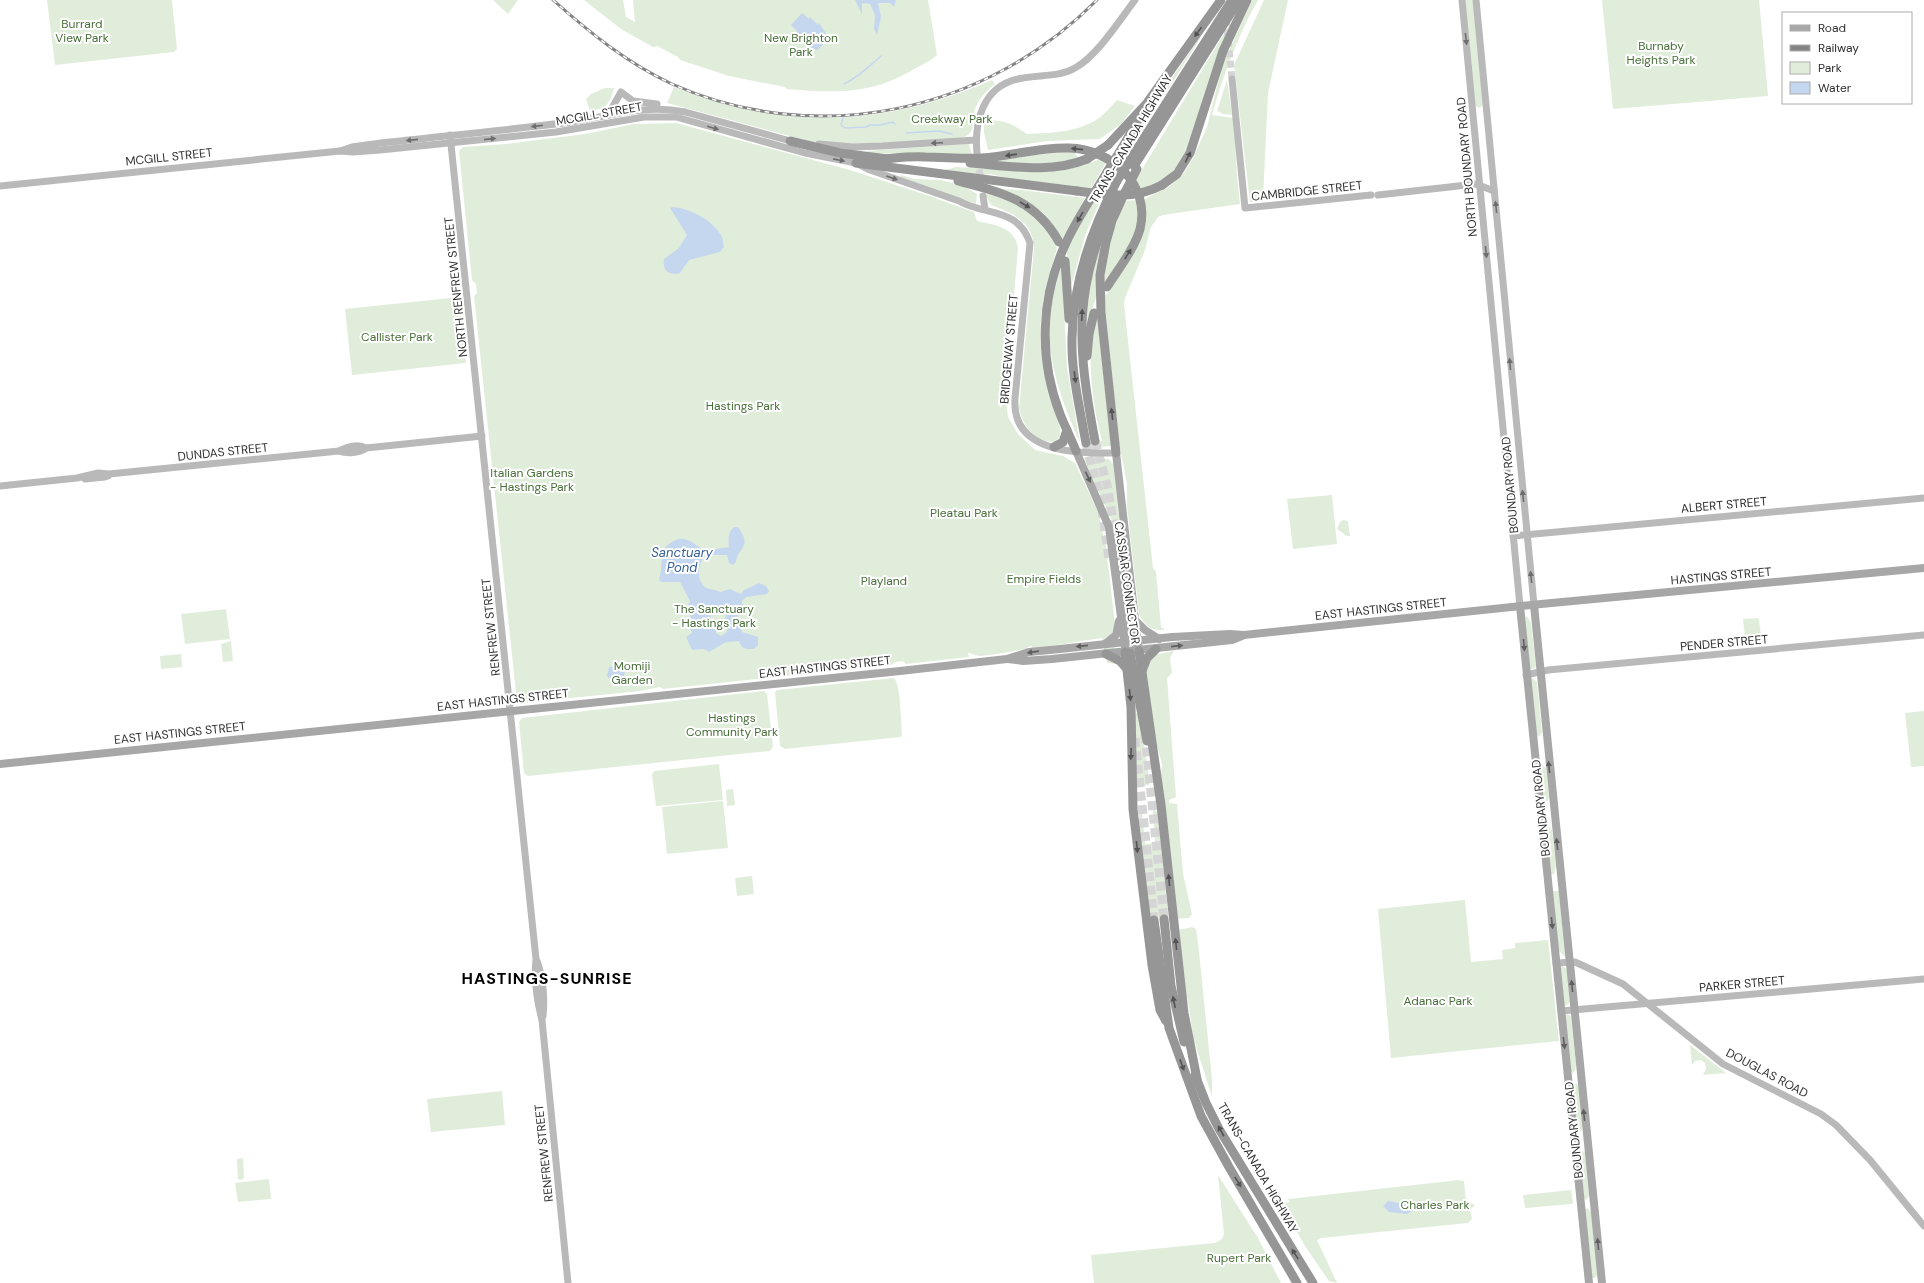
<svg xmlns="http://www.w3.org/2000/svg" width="1924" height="1283" viewBox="0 0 1924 1283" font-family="'DM Sans',sans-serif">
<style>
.green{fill:#e1eddb}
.water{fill:#c5d7ef;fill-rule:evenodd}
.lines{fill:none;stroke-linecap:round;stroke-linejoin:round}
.stream{stroke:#c5d7ef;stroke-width:1.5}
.secondary-tunnel{stroke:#d5d5d5;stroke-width:7;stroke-dasharray:7 3.5;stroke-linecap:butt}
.highway-tunnel{stroke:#d5d5d5;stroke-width:9;stroke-dasharray:9 4.5;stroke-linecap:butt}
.secondary{stroke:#b9b9b9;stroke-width:7}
.primary{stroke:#a7a7a7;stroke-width:8}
.highway{stroke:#969696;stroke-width:9}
.rail-casing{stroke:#848484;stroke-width:3}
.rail{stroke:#fff;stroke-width:1.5;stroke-dasharray:4.5;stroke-linecap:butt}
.highway-bridge{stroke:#969696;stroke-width:9}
.oneway{fill:#535353}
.oneway2{fill:#6d6d6d}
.oneway3{fill:#5f5f5f}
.labels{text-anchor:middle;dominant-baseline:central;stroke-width:4;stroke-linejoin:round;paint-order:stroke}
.park-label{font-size:12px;fill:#476e38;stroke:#fff}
.street-label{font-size:12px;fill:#2f2f2f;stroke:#fff}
.water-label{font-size:13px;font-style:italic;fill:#356098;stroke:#fff}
.district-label{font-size:16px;font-weight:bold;letter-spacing:1px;fill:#000;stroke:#fff}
</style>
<rect width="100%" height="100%" fill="#fff"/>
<g class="green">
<path d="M47,0h125l5,49 -3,3 -119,13z"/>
<path d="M493,0h25l-10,14z"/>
<path d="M584,0h39l3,17 9,5 -2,-22h295l9,55c-6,6 -14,9 -21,13 -45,27 -78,25 -129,21l-2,-2 -56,-11 -49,-16 -2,-3 -21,-11 -4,1 -32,-18z"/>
<path d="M1252,0h6c-20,35 -35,76 -46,115l22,3 3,59 3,27 -77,11 -5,2 -7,10 -6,23 -20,48 -1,6 29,264 3,4 5,55 4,3c-14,1 -20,-4 -26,-16l-12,-108v-22l-8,-41 -15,-149 2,1 9,-12 -1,-2 14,-21 15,-60 27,-14 14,-13 9,-15 14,-31 15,-61z"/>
<path d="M1264,0h24l-20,93 -5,106 -3,2 -10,1 -16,-137z"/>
<path d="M1465,0h8l10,105 -4,3 -4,-2z"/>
<path d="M1602,0h157l9,96 -155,13z"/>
<path d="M1234,17h2c-11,22 -21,44 -29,68 -9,25 -12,55 -27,78 -10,14 -24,21 -40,27l-5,-9z"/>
<path d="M1200,37h1l-37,59 -3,-2z"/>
<path d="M992,80l3,4c-9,7 -18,17 -21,28 -3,15 3,22 -16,27l-123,6 -23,-3 -145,-39 7,-16c110,44 210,40 318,-7z"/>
<path d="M1227,80l5,35 -9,-1 -6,-3z"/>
<path d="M605,88h9c-5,17 -7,20 -24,23l-4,-12 5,-5z"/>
<path d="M1117,100l18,6 -14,18 -21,15 -53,2 -59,9 -4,-17v-12c19,-2 29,3 43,13 25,-1 52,-2 72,-16 7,-5 12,-12 18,-18z"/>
<path d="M1158,101l-32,56 -5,-3z"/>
<path d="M676,123l174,47 86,28 1,1 37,13 3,9c18,4 38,6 41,27l-5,59 -15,97 3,4 11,-59 -6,53 2,15 10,17 17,16 28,6 12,7 23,49 8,35 9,77 -3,8 6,32 -11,-1 -5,-25c-23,3 -46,8 -70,10v-2l-4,1 -1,2c-16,2 -31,6 -47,7 -5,0 -7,-3 -12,-3l1,4 -63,7 -3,-3 -8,1 -4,3 -228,24 -3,-2 -20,4 -119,12 -4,-1 -43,-406 3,-3 -1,-9 -4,-4 -13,-129 4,-4 43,-3 79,-10 49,-10z"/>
<path d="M963,144h6l3,11 -107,-2 3,-2z"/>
<path d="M1074,151l4,7 -34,7 -64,-4z"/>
<path d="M1098,160l8,2 -15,27 -79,-10 -22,-5 -10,1 -35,-5 11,-3 92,5 11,-1z"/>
<path d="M901,175l13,4 27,1 20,5 16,9 -1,10 -76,-27z"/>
<path d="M993,186l10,3 19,1 63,8 -23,42 -19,-28z"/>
<path d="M987,193c30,10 59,23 70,56 -18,52 -22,90 -9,144 3,12 15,33 12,44l-6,5c-20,0 -31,-16 -35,-34l15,-159c0,-27 -21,-36 -43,-44l-5,-9z"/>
<path d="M1094,198l7,1 -15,34 -16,57 -2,-30 -2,-10z"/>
<path d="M1137,200c5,35 -15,56 -33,84l1,-15 6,-36 5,-8 8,-24z"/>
<path d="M1101,244l-5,54 -9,26c0,-28 4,-54 14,-80z"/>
<path d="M1062,264l5,104 13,75c-28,-65 -42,-108 -18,-179z"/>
<path d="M460,297l6,66 -114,12 -7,-66z"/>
<path d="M1097,314l14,132 -12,1 -20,-2 23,-4c-8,-29 -13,-67 -11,-96 1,-11 4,-21 6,-31z"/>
<path d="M1085,457l24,2 4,5 7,62 -5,1 -31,-67z"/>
<path d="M1332,495l5,49 -44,5 -6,-50z"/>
<path d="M1343,520l5,1 2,15h-3l-10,-7 3,-7z"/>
<path d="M226,609l4,30 -45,5 -4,-30z"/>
<path d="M1527,616l4,7 5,44 -4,2h-2l-5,-51z"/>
<path d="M1758,618l1,2 3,24 -16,2 -3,-27z"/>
<path d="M231,641l2,20 -10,1 -2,-18z"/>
<path d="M1174,651l-4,7 2,15 -5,5 9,119 -7,3v3l8,1 6,70 9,40 -3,4 -13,1 -15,-143 1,-12 -7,-26 -9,-70 8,-13z"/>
<path d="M181,654l1,13 -21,2 -1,-13z"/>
<path d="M894,678c7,7 7,45 8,57l-1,2 -116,12 -5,-3 -5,-54 2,-2z"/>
<path d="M1533,678l4,4 5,50 -2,4 -4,-1 -5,-56z"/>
<path d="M764,691l3,3 6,53 -3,4 -242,25 -4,-3 -5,-51 3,-4z"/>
<path d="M1924,711v55l-13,1 -6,-54z"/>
<path d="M1134,713h4l10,54 1,18 -14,2z"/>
<path d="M719,764l4,36 -67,6 -4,-31 2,-4z"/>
<path d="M1542,765l4,3 3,29 -1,4h-5l-3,-35z"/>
<path d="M733,789l2,16 -8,1 -1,-16z"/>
<path d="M723,801l5,47 -61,6 -5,-47z"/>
<path d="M1153,809l5,3 10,104 -20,2 -9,-86v-20l3,-2 3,34 10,-1z"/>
<path d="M1546,827h3l3,3 4,36 -2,8 -4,1z"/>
<path d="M752,876l2,18 -17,2 -2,-18z"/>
<path d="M1551,891h8l6,66 -8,-8z"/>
<path d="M1465,900l6,62 32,-3 -1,-9 13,-2v-5l33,-3 11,101 -168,17 -13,-149z"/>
<path d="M1192,927l4,2 2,13 14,137v18l-19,-60 -5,-37 -4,-9 -6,-61z"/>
<path d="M1562,966l5,3 3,33 -4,4 -2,-1 -4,-38z"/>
<path d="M1568,1014l3,3 5,48 -1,6 -3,2 -2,-1 -5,-57z"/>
<path d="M1690,1045l36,28 -23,2 3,-6 -1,-6 -4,-3 -6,1 -3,4z"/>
<path d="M1576,1083l3,3 4,40 -1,4 -4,4h-2l-4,-48z"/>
<path d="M502,1091l3,34 -74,7 -4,-33z"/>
<path d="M1583,1151l2,1 5,43 -4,5 -2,-2 -4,-43z"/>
<path d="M243,1158l1,20 -3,2 -3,-1 -1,-20z"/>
<path d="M1218,1175l40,63 23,45h-187l-3,-28 124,-12 7,-4 2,-5z"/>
<path d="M269,1179l2,20 -33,3 -3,-19z"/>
<path d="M1459,1180l5,1 2,20 9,4 -5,5 2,9 -4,4 -147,15 -4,2 20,43 -8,-2 -24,-35 -24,-42 9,-2 -2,-3z"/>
<path d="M1571,1190l2,13 -2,1 -45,4 -1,-1 -2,-12z"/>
<path d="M1588,1208l4,6 6,60 -3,4h-3l-7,-69z"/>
</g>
<g class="water">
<path d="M855,0h41l-2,7 -4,-4h-12l3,14 -4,18 -3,-6 1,-14 -5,-11 -8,-1v11z"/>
<path d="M802,13l7,6 1,-2 8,8 1,-2 10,15 -11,12c-10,-1 -17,-8 -23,-15l2,-4 -6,-6z"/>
<path d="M672,207c17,1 39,12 49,28 2,3 2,9 3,12l-4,5 -31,8 -9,13c-11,3 -18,-2 -16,-14l15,-11 8,-13 -17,-27z"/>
<path d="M734,527h4c15,21 0,19 -2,35l-3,3 -4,-2 -2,-8h-22c-6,9 -10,24 0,32 4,3 10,2 15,5l10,-3 11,5 3,-4 15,-7 7,3 3,5 -2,3 -21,3 -4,4 1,6 -4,4 -1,6 4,15 16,5v8l-4,4c-8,0 -12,1 -15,-8l-13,1 -17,10 -5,-3 -12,1 -6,-13 6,-4c-5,-9 2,-20 -4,-28l2,-4 -10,-19h-19l-2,-3c3,-9 2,-16 3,-25 1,-4 4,-8 7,-10 15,-12 23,-1 36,7l24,-4c-1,-7 -1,-15 5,-20zM715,612l9,1 2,3 -2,6h-5c2,5 9,2 8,10l-6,4 -5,-3 1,-7 -7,-5 1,-8z"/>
<path d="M618,664l7,4 -1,9 -9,2 -6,-1 -2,-2 2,-9 5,-1 1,3 2,1 2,-2z"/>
<path d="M1405,1200l7,2 2,8 -7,4 -18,-2 -6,-6 5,-5 11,2z"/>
</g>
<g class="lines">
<g class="stream">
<path d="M844,84c16,-8 24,-17 37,-28"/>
<path d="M843,118l-2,7 4,3 21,-1 4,-2h10l13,-3 2,2"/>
<path d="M906,133l33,-2 13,3"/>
</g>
<g class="secondary-tunnel">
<path d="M1226,19l6,60"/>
<path d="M978,159l3,24"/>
</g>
<g class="highway-tunnel">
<path d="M1095,441l12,44 11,64"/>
<path d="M1086,443l14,53 9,62"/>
<path d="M1145,734l19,185"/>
<path d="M1135,738l19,182"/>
</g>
<g class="secondary">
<path d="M1462,0l58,606"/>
<path d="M1476,0l58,605"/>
<path d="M1232,79l13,129 126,-13"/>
<path d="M608,115l13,-23 12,9 24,3"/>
<path d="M450,135l86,824c-2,19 1,42 6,61l26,263"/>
<path d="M819,144l34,3 29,-1 94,-6"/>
<path d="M340,151l13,1 27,-2 176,-18 88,-15h32l129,36 51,10 14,7 89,31c26,15 59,6 71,42l-15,155c-4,56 62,55 101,55"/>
<path d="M977,153c-3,-32 6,-66 41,-74 19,-5 40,-1 57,-11 22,-12 44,-47 60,-68"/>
<path d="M0,186l340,-35 12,-4 29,-4c63,-7 127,-13 190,-21 40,-6 73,-18 114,-10l109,30"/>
<path d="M1378,195l98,-11 18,7"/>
<path d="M983,196l2,13"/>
<path d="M339,451c8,3 21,2 27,-3l116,-12"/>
<path d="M85,479l20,-2 3,-1"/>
<path d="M0,486l77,-8 21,-5 11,1 230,-23c8,-5 20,-7 27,-3"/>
<path d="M1513,536l411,-38"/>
<path d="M1526,675l22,-5 376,-35"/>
<path d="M537,961c6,16 8,38 6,55"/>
<path d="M1556,963l19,-1 48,22 100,80 98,50 15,11 34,35 54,66"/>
<path d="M1561,1011l363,-32"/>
</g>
<g class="primary">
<path d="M1076,451l33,76 16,120"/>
<path d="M1116,453l22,193"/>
<path d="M1115,541c11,32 6,76 20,104"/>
<path d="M1534,605l68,678"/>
<path d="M1520,606l69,677"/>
<path d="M1135,620l10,10 14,9"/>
<path d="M1105,644l11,-9 3,-14"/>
<path d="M1008,659l15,2 29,-2 180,-19 10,-4"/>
<path d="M0,764l900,-93 107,-12 22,-7 31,-3 112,-12 58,-3 14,1 297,-31 383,-36"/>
</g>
<g class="highway">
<path d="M790,141l50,12 48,6"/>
<path d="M1108,145l39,-42 74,-103"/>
<path d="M1122,148l19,-33"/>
<path d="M882,159c14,-1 29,-3 43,-2 19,0 38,2 57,1 29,-2 58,-11 87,-10 42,1 82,36 71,81 -6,21 -22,40 -33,58"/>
<path d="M1130,160l102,-160"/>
<path d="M856,163l221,28"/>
<path d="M970,163c40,3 80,11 117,-4"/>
<path d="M1134,166l105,-166"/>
<path d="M958,181c43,11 78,19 101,61"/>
<path d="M1162,185l15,-11 13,-21 33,-102 24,-51"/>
<path d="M1065,261l4,58"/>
<path d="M1087,356l2,-22 5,-21"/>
<path d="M1095,441c-18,-93 -23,-157 22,-245"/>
<path d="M1086,443c-6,-34 -15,-70 -14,-105 1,-56 19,-108 45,-157"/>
<path d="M1054,447l9,-5 4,-12"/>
<path d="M1076,451c-5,-13 -11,-24 -16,-37 -21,-54 -20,-115 5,-169 11,-25 28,-49 42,-73"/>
<path d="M1116,453l-15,-141 -1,-37 6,-33 6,-21 13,-29"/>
<path d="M1139,651l22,154 23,208 13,66"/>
<path d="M1125,652l6,55 2,102 19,156 8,45 6,11"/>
<path d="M1130,653l17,88"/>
<path d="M1106,654l14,7 7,8"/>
<path d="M1142,671l5,-13 9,-9"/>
<path d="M1164,919l7,67 13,56"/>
<path d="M1154,920l15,108 32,88 28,51 68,116"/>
<path d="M1195,1075l11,28 13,26 94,154"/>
</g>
<defs>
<path id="rail" d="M553,0c37,33 74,63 119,84 146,65 314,28 425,-84"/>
</defs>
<use href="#rail" class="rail-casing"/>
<use href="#rail" class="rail"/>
<g class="highway-bridge">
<path d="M1087,159l21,-14"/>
<path d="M1107,172l15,-24"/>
<path d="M1117,181l13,-21"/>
<path d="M1077,191c30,4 57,9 85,-6"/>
<path d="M1125,192l12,-23"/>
</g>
</g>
<defs><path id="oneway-solid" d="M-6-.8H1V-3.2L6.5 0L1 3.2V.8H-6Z"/></defs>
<g class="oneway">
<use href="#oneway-solid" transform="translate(1198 32) rotate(126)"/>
<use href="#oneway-solid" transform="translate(1077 149) rotate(-174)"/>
<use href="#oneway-solid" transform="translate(1011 155) rotate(172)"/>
<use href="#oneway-solid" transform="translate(1188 157) rotate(-63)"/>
<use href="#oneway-solid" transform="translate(1025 205) rotate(31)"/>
<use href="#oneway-solid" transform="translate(1080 217) rotate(120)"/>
<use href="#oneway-solid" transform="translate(1128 254) rotate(-58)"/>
<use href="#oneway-solid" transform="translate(1082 315) rotate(-87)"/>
<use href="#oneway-solid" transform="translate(1075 377) rotate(83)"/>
<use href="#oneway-solid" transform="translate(1112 414) rotate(-96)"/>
<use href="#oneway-solid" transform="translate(1130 695) rotate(84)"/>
<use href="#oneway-solid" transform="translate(1131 754) rotate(92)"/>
<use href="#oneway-solid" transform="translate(1137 847) rotate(84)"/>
<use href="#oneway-solid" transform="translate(1169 880) rotate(-96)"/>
<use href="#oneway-solid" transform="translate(1176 944) rotate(-96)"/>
<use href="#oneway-solid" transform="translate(1174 1002) rotate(-101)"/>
<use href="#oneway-solid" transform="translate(1182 1065) rotate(70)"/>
<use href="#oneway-solid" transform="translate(1221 1131) rotate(-119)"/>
<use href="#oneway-solid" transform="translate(1238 1182) rotate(58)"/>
<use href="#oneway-solid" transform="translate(1295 1254) rotate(-122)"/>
</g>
<g class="oneway2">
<use href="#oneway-solid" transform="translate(1466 39) rotate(84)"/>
<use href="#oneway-solid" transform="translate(537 126) rotate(173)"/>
<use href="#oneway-solid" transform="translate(713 128) rotate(16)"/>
<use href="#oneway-solid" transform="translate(490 139) rotate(-6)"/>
<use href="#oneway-solid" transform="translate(412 140) rotate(174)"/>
<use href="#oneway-solid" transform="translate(937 143) rotate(177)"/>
<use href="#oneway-solid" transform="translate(839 160) rotate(11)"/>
<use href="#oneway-solid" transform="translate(892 178) rotate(19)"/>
<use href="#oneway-solid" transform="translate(1496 207) rotate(-96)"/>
<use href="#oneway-solid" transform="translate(1486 252) rotate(84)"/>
<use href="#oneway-solid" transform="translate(1510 364) rotate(-95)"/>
<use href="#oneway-solid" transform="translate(1523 496) rotate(-96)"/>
<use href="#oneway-solid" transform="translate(1531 577) rotate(-96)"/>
</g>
<g class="oneway3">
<use href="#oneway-solid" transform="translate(1088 477) rotate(65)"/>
<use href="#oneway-solid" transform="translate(1524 645) rotate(85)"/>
<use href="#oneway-solid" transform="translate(1082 646) rotate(174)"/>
<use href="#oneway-solid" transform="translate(1177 646) rotate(-6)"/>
<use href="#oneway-solid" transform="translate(1033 652) rotate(172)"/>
<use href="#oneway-solid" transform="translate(1549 767) rotate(-96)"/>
<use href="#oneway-solid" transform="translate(1557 844) rotate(-96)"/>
<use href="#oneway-solid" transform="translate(1552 923) rotate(84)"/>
<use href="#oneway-solid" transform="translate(1572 986) rotate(-96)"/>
<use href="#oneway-solid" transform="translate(1564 1043) rotate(84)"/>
<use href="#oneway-solid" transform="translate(1584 1115) rotate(-96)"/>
<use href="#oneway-solid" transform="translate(1598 1244) rotate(-96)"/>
</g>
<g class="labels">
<g class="park-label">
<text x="82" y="24">Burrard<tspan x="82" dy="14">View Park</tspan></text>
<text x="801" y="38">New Brighton<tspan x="801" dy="14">Park</tspan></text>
<text x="1661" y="46">Burnaby<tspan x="1661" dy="14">Heights Park</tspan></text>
<text x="952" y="119">Creekway Park</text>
<text x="397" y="337">Callister Park</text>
<text x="743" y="406">Hastings Park</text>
<text x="532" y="473">Italian Gardens<tspan x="532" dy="14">- Hastings Park</tspan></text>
<text x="964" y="513">Pleatau Park</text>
<text x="1044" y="579">Empire Fields</text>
<text x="884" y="581">Playland</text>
<text x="714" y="609">The Sanctuary<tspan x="714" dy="14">- Hastings Park</tspan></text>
<text x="632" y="666">Momiji<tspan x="632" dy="14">Garden</tspan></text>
<text x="732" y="718">Hastings<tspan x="732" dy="14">Community Park</tspan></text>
<text x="1438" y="1001">Adanac Park</text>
<text x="1435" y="1205">Charles Park</text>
<text x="1239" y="1258">Rupert Park</text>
</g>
<g class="street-label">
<text transform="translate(599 114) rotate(-10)">MCGILL STREET</text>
<text transform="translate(1131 139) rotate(-59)">TRANS-CANADA HIGHWAY</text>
<text transform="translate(169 157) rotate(-6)">MCGILL STREET</text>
<text transform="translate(1467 167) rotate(-95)">NORTH BOUNDARY ROAD</text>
<text transform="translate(1307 191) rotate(-6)">CAMBRIDGE STREET</text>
<text transform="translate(456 287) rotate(-96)">NORTH RENFREW STREET</text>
<text transform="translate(1009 349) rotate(-85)">BRIDGEWAY STREET</text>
<text transform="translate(223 452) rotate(-6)">DUNDAS STREET</text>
<text transform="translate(1510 485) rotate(-95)">BOUNDARY ROAD</text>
<text transform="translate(1724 505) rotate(-5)">ALBERT STREET</text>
<text transform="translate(1721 576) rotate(-5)">HASTINGS STREET</text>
<text transform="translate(1127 583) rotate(82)">CASSIAR CONNECTOR</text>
<text transform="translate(1381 609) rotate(-6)">EAST HASTINGS STREET</text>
<text transform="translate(491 627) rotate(-96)">RENFREW STREET</text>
<text transform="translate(1724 643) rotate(-5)">PENDER STREET</text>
<text transform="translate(825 667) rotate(-6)">EAST HASTINGS STREET</text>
<text transform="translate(503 700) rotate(-6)">EAST HASTINGS STREET</text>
<text transform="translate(180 733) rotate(-6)">EAST HASTINGS STREET</text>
<text transform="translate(1541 808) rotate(-96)">BOUNDARY ROAD</text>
<text transform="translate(1742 984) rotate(-5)">PARKER STREET</text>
<text transform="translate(1767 1073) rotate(28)">DOUGLAS ROAD</text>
<text transform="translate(1574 1130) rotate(-96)">BOUNDARY ROAD</text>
<text transform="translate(544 1153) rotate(-96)">RENFREW STREET</text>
<text transform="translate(1258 1168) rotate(60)">TRANS-CANADA HIGHWAY</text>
</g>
<g class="water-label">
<text x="682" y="552">Sanctuary<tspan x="682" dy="15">Pond</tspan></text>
</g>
<g class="district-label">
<text x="547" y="978">HASTINGS-SUNRISE</text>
</g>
</g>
<rect x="1782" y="12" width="130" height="92" fill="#ffffff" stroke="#acacac"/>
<rect x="1790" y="25" width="20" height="6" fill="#a7a7a7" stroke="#acacac"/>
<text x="1818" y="32" font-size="12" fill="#2f2f2f">Road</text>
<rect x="1790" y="45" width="20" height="6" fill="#848484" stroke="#acacac"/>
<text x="1818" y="52" font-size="12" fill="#2f2f2f">Railway</text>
<rect x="1790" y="62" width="20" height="12" fill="#e1eddb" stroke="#acacac"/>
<text x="1818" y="72" font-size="12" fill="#2f2f2f">Park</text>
<rect x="1790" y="82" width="20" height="12" fill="#c5d7ef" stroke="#acacac"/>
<text x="1818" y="92" font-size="12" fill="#2f2f2f">Water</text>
</svg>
